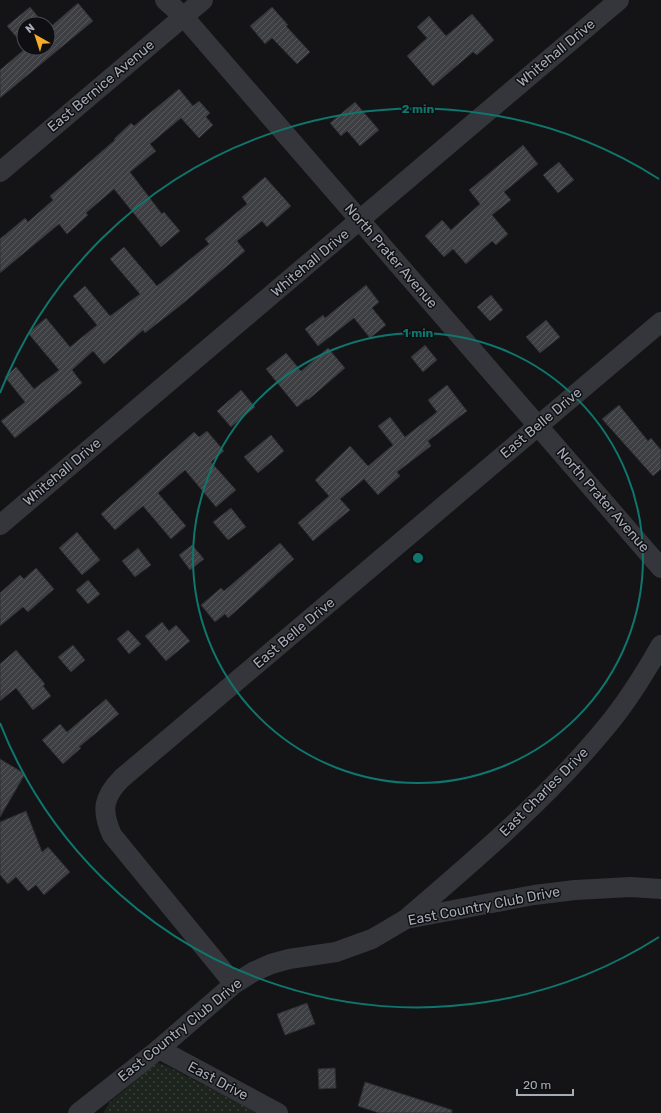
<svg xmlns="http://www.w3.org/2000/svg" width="661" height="1113" viewBox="0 0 661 1113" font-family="Rubik,sans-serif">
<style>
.park{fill:url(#park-dots)}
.building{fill:url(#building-hatch);stroke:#2e2e32}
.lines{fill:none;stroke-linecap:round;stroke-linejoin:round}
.street{stroke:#35363b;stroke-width:20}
.ring{fill:none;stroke:#0f766e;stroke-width:2}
.labels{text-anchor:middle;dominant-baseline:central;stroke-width:3;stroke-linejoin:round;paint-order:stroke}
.street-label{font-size:14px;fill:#a5abb7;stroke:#0f0f11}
.centre{fill:#0f766e;stroke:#0f0f11;stroke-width:2}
.ring-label{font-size:12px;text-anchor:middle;font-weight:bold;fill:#0f766e;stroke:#0f0f11;stroke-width:3;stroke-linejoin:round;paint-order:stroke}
</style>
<defs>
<pattern id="park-dots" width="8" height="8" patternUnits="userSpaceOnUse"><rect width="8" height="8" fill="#1c241d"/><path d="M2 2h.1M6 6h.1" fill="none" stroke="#3a413c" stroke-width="1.8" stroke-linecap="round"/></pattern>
<pattern id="building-hatch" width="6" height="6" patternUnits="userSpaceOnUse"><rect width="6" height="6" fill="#3e3f43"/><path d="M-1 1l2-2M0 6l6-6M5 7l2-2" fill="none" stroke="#57585c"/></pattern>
</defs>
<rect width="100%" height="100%" fill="#141416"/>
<path class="park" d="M158,1063l9,3 91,47h-155l7,-11 41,-35z"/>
<g class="building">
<path d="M78,3l15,18 -93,77v-28l26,-22h22v-19z"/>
<path d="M30,7l14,17h-20v22l-17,-20z"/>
<path d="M272,7l16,18 -2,1 24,26 -13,12 -25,-26 -7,6 -15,-18z"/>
<path d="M472,14l22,26 -17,15 -4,-3 -40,34 -26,-30 20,-18 -10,-11 12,-11 17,20z"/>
<path d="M179,89l14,17 6,-5 11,12 -4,4 7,8 -14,13 -18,-20 -31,26 6,7 -26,21 32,42 2,-2 16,19 -19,16 -47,-58 -28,24 2,2 -21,19 -8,-10 -59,49v-34l25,-21 3,4 25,-22 -3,-4 65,-56 -1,-1 17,-16 3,3z"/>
<path d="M355,102l24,28 -19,16 -13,-15 -6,5 -11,-13z"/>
<path d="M523,145l15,19 -34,28 7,8 -19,15 16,19 -12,11 -4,-4 -26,23 -13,-15 -9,8 -19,-21 17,-16 9,10 29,-26 -11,-14z"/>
<path d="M559,162l15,18 -16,13 -15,-18z"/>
<path d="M265,177l26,29 -24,21 -5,-6 -25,20 8,10 -64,54 -36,28 -2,-3 -39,34 -11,-13 -21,19 10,13 -67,55 -14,-17 24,-19 -20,-25 11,-10 18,22 25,-19 -31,-37 18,-15 24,29 27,-22 -24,-29 12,-10 25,30 30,-22 -30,-35 14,-12 33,39 52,-42 -4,-5 42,-35 -5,-7z"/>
<path d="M366,285l13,17 -7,6 14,17 -16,13 -16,-20 -36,28 -13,-17 18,-14 2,3z"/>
<path d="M491,295l12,15 -13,11 -13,-14z"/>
<path d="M546,320l14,17 -20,16 -14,-16z"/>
<path d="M425,345l12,15 -14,12 -12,-15z"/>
<path d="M328,348l17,20 -37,32 -1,-1 -10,8 -31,-38 20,-16 15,18z"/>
<path d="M447,385l20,26 -39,30 3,5 -34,26 3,4 -22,19 -14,-16 -24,20 10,11 -37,31 -15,-18 31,-27 -14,-16 35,-34 18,20 25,-21 -15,-19 12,-9 15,20 32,-25 -9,-12z"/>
<path d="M241,390l14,17 -24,20 -14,-16z"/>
<path d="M619,405l29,36 3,-3 10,12v19l-8,7 -51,-57z"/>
<path d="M207,431l17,20 -13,11 25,28 -20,17 -31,-37 -27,23 28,33 -15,13 -28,-33 -28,24 -14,-16 93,-82 5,5z"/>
<path d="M271,435l13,16 -26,22 -14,-16z"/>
<path d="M231,508l15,19 -18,13 -15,-18z"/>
<path d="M77,532l23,28 -18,15 -23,-27z"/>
<path d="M280,543l14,16 -66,59 -3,-4 -10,8 -14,-17 20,-17 3,3z"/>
<path d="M192,545l12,14 -14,11 -11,-15z"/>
<path d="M138,548l13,17 -16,12 -13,-16z"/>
<path d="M36,568l18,21 -26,23 -5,-5 -23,19v-33l20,-18 4,4z"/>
<path d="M88,580l12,14 -12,10 -12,-14z"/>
<path d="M162,622l7,9 7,-6 14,16 -24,20 -21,-25z"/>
<path d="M128,630l13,14 -12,10 -12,-15z"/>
<path d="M73,645l12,15 -14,12 -13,-15z"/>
<path d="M16,650l29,34 -2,2 8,10 -18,14 -17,-22 -16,13v-37z"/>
<path d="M106,699l13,15 -40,33 2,1 -18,16 -21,-24 18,-16 7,8z"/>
<path d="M0,759l25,15 -25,43z"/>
<path d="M26,811l16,41 6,-5 22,25 -26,23 -8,-10 -8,6 -12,-14 -8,7 -8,-9v-53z"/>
<path d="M307,1003l8,21 -30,11 -8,-21z"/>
<path d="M335,1068l1,20 -17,1 -1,-20z"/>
<path d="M365,1082l87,28v3h-73l-21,-7z"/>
</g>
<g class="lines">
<g class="street">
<path d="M165,0l19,17 477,551"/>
<path d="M0,172l203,-172"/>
<path d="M0,525l619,-525"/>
<path d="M406,919c71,-61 142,-121 201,-193 21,-25 38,-53 54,-81"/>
<path d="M234,984l-122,-149c-11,-25 -9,-38 10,-57l539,-456"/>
<path d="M159,1049l119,64"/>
<path d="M78,1113l81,-64 75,-65 19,-12 18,-8 18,-5 47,-7 36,-13 34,-20 128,-24 41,-5 56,-3 30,2"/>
</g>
</g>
<g class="ring">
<circle cx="418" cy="558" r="225"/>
<path d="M659 937A449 449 0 0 1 0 723M0 393A449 449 0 0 1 659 179"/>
</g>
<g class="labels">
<g class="street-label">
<text transform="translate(556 53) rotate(-40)">Whitehall Drive</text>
<text transform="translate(101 86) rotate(-40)">East Bernice Avenue</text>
<text transform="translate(391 256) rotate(49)">North Prater Avenue</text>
<text transform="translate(310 263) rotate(-40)">Whitehall Drive</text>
<text transform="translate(541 423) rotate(-40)">East Belle Drive</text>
<text transform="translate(62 472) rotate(-40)">Whitehall Drive</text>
<text transform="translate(603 500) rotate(49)">North Prater Avenue</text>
<text transform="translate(294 633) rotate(-40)">East Belle Drive</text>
<text transform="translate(544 792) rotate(-45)">East Charles Drive</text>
<text transform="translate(484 906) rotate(-11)">East Country Club Drive</text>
<text transform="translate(180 1030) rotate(-39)">East Country Club Drive</text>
<text transform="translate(218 1081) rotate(28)">East Drive</text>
</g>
</g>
<circle cx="418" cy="558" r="6" class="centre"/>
<g class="ring-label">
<text x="418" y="113">2 min</text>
<text x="418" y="337">1 min</text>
</g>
<g transform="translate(36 36) rotate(321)"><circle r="19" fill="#0f0f11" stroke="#4b4d53"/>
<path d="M0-3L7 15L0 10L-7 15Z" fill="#f7aa2b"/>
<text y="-6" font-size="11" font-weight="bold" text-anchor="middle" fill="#a5abb7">N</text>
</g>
<path d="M517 1089v6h56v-6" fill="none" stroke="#a5abb7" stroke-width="2"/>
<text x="523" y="1089" font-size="12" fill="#a5abb7" stroke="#0f0f11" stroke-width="3" paint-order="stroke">20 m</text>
</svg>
